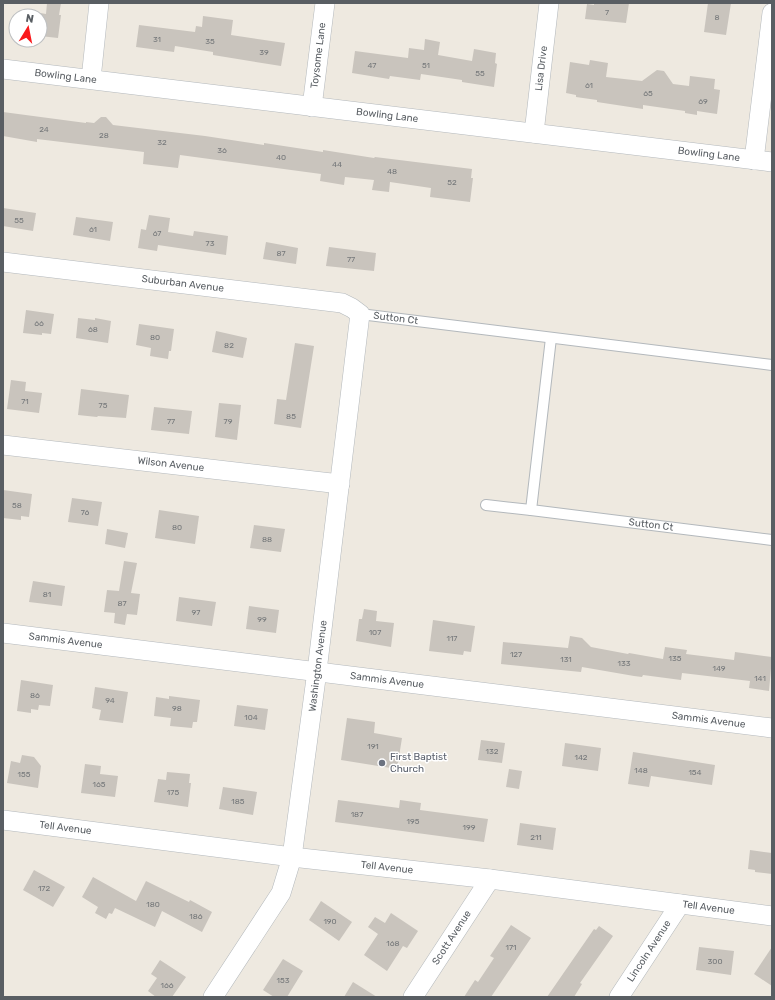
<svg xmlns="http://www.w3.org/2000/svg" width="775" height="1000" viewBox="0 0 775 1000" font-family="Rubik,sans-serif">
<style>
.building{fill:#c9c4bd}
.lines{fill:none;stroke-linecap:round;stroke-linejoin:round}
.lane-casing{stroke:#b3b8bc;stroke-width:12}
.street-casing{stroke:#b3b8bc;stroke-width:20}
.lane{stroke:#fff;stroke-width:10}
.street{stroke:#fff;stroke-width:19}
.worship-dot{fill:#6b7280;stroke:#fff;stroke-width:1.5}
.labels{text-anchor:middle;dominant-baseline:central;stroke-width:3;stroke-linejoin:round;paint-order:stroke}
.number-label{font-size:8px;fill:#75787a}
.street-label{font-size:10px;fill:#595e63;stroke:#fff}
.worship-label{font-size:10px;fill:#5b616d;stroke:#fff;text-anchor:start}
</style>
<rect width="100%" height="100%" fill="#eee9e0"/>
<g class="building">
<path d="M47,3h14l-2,12h2l-3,23 -18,-2v-23l6,1z"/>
<path d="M594,3h35l-3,20 -41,-4 2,-15 7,1z"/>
<path d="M708,3h23l-5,32 -22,-3z"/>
<path d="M203,16l30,4 -2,15 54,8 -4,23 -68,-11v-3l-38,-6 -1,6 -38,-5 3,-22 56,7 1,-6 6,1z"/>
<path d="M425,39l15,3 -2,13 34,6 2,-12 22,4 -1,10 2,1 -3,23 -32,-5v-2l-41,-6 -1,6 -30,-4 -1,3 -37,-6 3,-22 53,7 1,-10 15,2z"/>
<path d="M590,60l18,3 -2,14 36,4 15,-11 7,1 9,13 16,2 1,-10 25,3 -1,10 6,1 -3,24 -20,-3v4l-12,-2v-2l-42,-6v4l-46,-7v-2l-21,-3v-2l-10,-2 4,-31 19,3z"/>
<path d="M3,112l83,11v-1l8,1 7,-6h5l7,8 92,11 59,9v-2l59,9v-2l51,8 1,-1 97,12 -1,9h2l-3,24 -40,-5 1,-9 -41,-6 -1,10 -17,-2 2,-10 -29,-3 -1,8 -24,-4 1,-7 -141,-19 -2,13 -35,-4 1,-12 -107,-13v3l-34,-6z"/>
<path d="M3,208l33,5 -3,18 -30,-5z"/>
<path d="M149,215l21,3 -2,14 25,4 1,-5 34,5 -2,19 -68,-10 -1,6 -19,-3 3,-19 5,1z"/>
<path d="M76,217l37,5 -3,19 -37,-6z"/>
<path d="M266,242l32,6 -2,16 -33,-5z"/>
<path d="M329,247l47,6 -2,18 -48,-5z"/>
<path d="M26,310l28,4 -3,20 -9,-1v2l-19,-2z"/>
<path d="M78,318l17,2v-2l16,3 -3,22 -32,-5z"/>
<path d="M139,324l35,5 -3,22h-2l-1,8 -18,-3 1,-8 -15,-3z"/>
<path d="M216,331l31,7 -4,20 -31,-6z"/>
<path d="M295,343l19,3 -13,82 -27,-4 3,-25 9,1z"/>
<path d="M11,380l15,2 -1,9 17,2 -3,20 -32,-4z"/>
<path d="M81,389l48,6 -3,23 -28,-2 -1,1 -19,-2z"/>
<path d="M219,403l22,2 -4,35 -22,-3z"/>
<path d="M154,407l38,4 -3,23 -38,-4z"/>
<path d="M3,490l29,4 -3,23 -8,-1v4l-18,-2z"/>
<path d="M72,498l30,4 -4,24 -30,-4z"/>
<path d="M159,510l40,6 -4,28 -40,-6z"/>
<path d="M254,525l31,4 -4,23 -31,-4z"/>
<path d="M107,529l21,4 -3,15 -20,-4z"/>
<path d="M124,561l13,2 -6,30 9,1 -3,21 -10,-1 -2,11 -11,-2 1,-10 -11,-1 3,-22 12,1z"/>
<path d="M33,581l32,5 -3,20 -33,-4z"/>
<path d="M179,597l37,5 -4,24 -36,-5z"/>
<path d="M249,606l30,4 -3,23 -30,-4z"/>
<path d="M364,609l13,2 -1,10 18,2 -3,24 -35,-6 3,-22h3z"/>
<path d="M433,620l42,6 -4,26 -7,-1 -1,4 -34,-4z"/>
<path d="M570,636l12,2 9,9 37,7 1,-1 34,6 2,-12 22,3 -1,4 48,6 1,-8 37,5 -3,34 -20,-3 1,-7 -68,-8 -1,7 -38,-5 -1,2 -8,-1 -52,-9 -1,5 -80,-8 2,-22 65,6z"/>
<path d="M21,680l32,5 -3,21 -11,-1 -1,5 -7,-1v4l-14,-2z"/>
<path d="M95,687l33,5 -5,31 -24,-3 2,-10 -9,-2z"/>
<path d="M169,696l31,4 -3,22h-4l-1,6 -22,-2 1,-8 -17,-2 2,-19 13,2z"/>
<path d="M237,705l31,4 -3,21 -31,-4z"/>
<path d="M347,718l28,4 -1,11 28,5 -5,31 -56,-9z"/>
<path d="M481,740l24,3 -3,20 -24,-3z"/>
<path d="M565,743l36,5 -3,23 -36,-5z"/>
<path d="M633,752l82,13 -3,20 -61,-9 -2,11 -21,-3z"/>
<path d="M22,755l12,2 7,9 -3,22 -31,-5 4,-22 9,2z"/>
<path d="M85,764l16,2 -1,8 18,2 -3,21 -34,-4z"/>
<path d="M509,769l13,2 -3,18 -13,-2z"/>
<path d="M167,772l23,2 -1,9h2l-3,24 -34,-5 4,-23 8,1z"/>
<path d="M223,787l34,5 -4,23 -34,-6z"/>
<path d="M338,800l61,8 1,-8 21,3 -1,7 68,9 -4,23 -149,-20z"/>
<path d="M520,823l36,5 -3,22 -36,-5z"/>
<path d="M750,850l22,3v21l-17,-2v-2l-7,-1z"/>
<path d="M34,870l31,17 -12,20 -30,-17z"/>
<path d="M93,877l43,24 10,-20 43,21 1,-2 22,12 -10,20 -40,-21 -7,16 -40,-19 -3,6 -3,-1 -3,6 -11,-6 3,-6 -16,-10z"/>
<path d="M321,901l31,21 -13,19 -30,-21z"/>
<path d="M391,913l27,18 -11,17 -4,-2 -16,25 -23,-16 14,-21 -10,-7 7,-10 10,6z"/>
<path d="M511,925l20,13 -40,59h-27l11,-17 3,2 16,-24 -4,-2z"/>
<path d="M599,926l14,10 -33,47 2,1 -8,13h-27l47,-68 2,1z"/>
<path d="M699,947l35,4 -3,24 -35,-5z"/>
<path d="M772,947v39l-18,-12z"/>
<path d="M283,959l20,12 -16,26h-13l-11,-7z"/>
<path d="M160,960l26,17 -14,20h-16l-8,-6 9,-13 -6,-4z"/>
<path d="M353,982l24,15h-33z"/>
</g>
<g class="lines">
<defs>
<g id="lane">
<path id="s1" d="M360,314l412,51"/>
<path id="s2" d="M551,338l-20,172 241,30"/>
<path d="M486,505l45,5"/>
</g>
<g id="street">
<path id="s3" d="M3,69l769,93"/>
<path d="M91,79l8,-76"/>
<path id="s4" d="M312,107l13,-104"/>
<path id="s5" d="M534,133l15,-130"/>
<path d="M754,160l18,-147"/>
<path id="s6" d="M3,262l339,41 10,5 8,6 -43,357 -25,186 -11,36 -68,104"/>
<path id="s7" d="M3,445l337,39"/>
<path id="s8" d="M3,633l769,95"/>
<path id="s9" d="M3,820l289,37 198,22 282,37"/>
<path id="s10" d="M413,997l77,-118"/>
<path id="s11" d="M619,997l61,-93"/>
</g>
</defs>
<use href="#lane" class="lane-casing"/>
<use href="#street" class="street-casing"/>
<use href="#lane" class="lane"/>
<use href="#street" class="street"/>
</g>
<circle class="worship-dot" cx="382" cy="763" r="4"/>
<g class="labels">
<g class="number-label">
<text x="607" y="12">7</text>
<text x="717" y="17">8</text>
<text x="157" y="39">31</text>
<text x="210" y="41">35</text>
<text x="264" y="52">39</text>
<text x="372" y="65">47</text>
<text x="426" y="65">51</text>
<text x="480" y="73">55</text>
<text x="589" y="85">61</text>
<text x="648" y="93">65</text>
<text x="703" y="101">69</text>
<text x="44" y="129">24</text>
<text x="104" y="135">28</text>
<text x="162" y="142">32</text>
<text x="222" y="150">36</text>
<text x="281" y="157">40</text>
<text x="337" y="164">44</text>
<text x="392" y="171">48</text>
<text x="452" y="182">52</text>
<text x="19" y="220">55</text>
<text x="93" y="229">61</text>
<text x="157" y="233">67</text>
<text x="210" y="243">73</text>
<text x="281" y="253">87</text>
<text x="351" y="259">77</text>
<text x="39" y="323">66</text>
<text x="93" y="329">68</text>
<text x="155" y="337">80</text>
<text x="229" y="345">82</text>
<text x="25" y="401">71</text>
<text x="103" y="405">75</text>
<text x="291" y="416">85</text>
<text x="171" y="421">77</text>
<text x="228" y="421">79</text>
<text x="17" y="505">58</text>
<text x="85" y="512">76</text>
<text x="177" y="527">80</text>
<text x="267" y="539">88</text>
<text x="47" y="594">81</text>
<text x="122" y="603">87</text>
<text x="196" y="612">97</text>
<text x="262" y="619">99</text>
<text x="375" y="632">107</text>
<text x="452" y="638">117</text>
<text x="516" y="654">127</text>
<text x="675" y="658">135</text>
<text x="566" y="659">131</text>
<text x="624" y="663">133</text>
<text x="719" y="668">149</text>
<text x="760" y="678">141</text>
<text x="35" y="695">86</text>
<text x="110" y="700">94</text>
<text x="177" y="708">98</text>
<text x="251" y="717">104</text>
<text x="373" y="746">191</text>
<text x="492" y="751">132</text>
<text x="581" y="757">142</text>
<text x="641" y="770">148</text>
<text x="695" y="772">154</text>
<text x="24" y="774">155</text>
<text x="99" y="784">165</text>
<text x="173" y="792">175</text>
<text x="238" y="801">185</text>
<text x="357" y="814">187</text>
<text x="413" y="821">195</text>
<text x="469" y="827">199</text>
<text x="536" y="837">211</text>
<text x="44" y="888">172</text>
<text x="153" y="904">180</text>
<text x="196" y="916">186</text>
<text x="330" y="921">190</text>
<text x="393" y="943">168</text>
<text x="511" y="947">171</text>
<text x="715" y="961">300</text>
<text x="283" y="980">153</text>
<text x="167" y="985">166</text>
</g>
<g class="street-label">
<text stroke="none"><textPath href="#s4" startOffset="52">Toysome Lane</textPath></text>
<text stroke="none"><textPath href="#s5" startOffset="65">Lisa Drive</textPath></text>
<text stroke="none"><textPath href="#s3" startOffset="63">Bowling Lane</textPath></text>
<text stroke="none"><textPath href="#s3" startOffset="387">Bowling Lane</textPath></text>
<text stroke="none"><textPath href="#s3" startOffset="711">Bowling Lane</textPath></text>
<text stroke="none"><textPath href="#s6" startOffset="181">Suburban Avenue</textPath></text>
<text stroke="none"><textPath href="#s1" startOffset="36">Sutton Ct</textPath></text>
<text stroke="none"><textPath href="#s7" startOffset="169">Wilson Avenue</textPath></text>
<text stroke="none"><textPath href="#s2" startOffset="294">Sutton Ct</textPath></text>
<text stroke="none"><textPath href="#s8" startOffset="63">Sammis Avenue</textPath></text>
<text transform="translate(318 666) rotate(-83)">Washington Avenue</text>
<text stroke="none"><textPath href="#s8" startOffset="387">Sammis Avenue</textPath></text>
<text stroke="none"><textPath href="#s8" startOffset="711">Sammis Avenue</textPath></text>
<text stroke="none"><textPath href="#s9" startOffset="63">Tell Avenue</textPath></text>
<text stroke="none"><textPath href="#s9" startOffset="387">Tell Avenue</textPath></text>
<text stroke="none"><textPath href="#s9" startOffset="711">Tell Avenue</textPath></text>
<text stroke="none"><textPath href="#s10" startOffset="71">Scott Avenue</textPath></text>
<text stroke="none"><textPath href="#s11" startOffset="55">Lincoln Avenue</textPath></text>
</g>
<g class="worship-label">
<text x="390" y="757">First Baptist<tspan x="390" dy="12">Church</tspan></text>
</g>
</g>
<rect width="775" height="1000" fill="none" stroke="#595e63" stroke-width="8"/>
<g transform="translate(28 28) rotate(10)"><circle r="19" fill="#ffffff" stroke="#bdbfc1"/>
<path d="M0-3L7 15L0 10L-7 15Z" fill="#fa191c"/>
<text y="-6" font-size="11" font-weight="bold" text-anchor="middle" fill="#595e63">N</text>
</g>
</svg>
